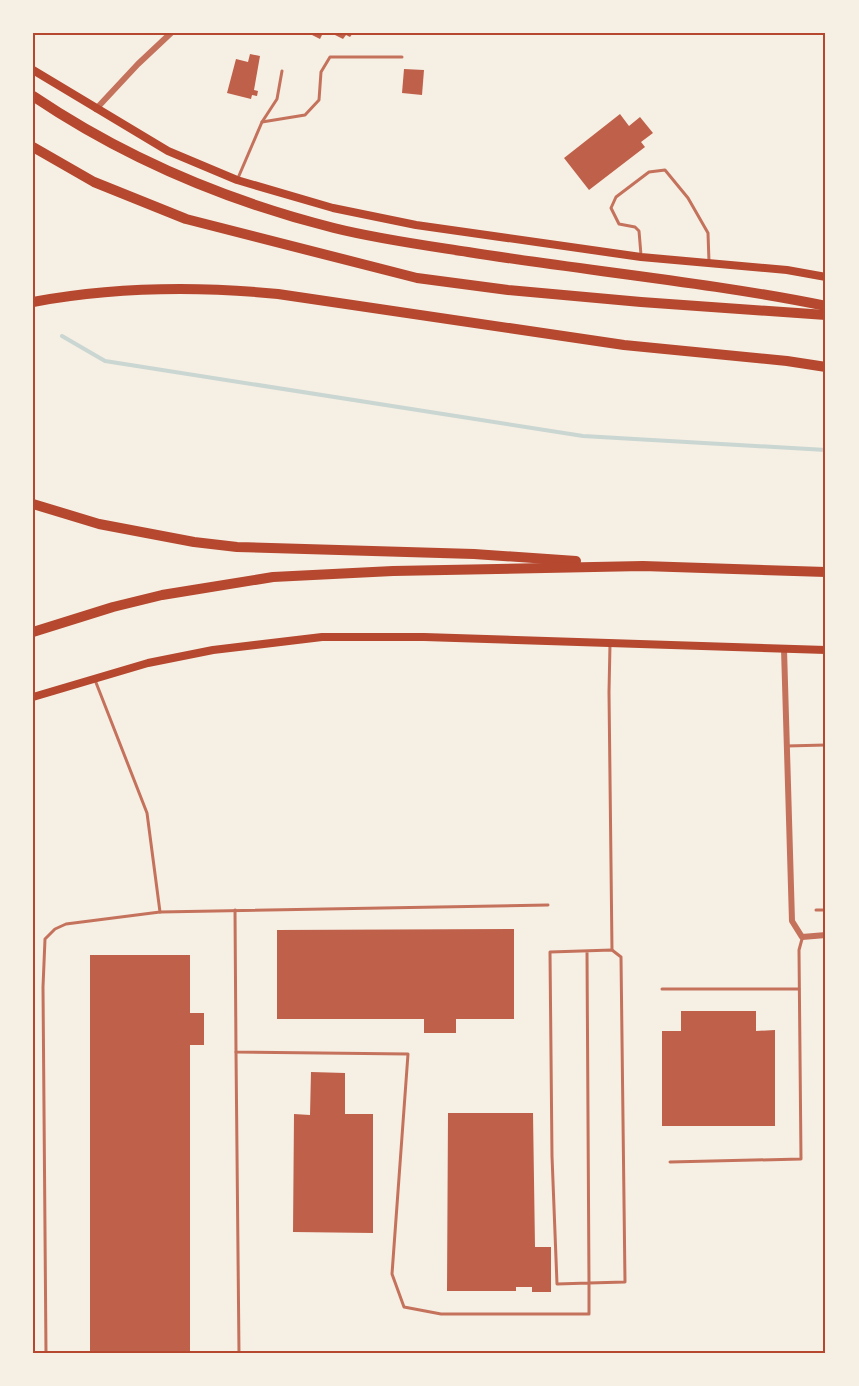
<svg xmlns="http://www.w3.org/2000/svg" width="859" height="1386" viewBox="0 0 859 1386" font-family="'Titillium Web',sans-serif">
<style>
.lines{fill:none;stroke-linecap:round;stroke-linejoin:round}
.stream{stroke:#c9d6d2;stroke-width:4}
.building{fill:#bf614a}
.service{stroke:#c5725c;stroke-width:3}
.minor{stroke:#c5725c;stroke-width:6}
.secondary{stroke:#b5482f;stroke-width:8}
.motorway{stroke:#b5482f;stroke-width:10}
.neatline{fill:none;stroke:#b5482f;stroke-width:2}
</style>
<rect width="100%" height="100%" fill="#f6efe4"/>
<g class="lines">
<path class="stream" d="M62,336l43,25 478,75 243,14"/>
</g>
<g class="building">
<path d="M308,33h15l-3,6z"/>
<path d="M336,33h17l-3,4 -4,-2 -3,4 -8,-4z"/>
<path d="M250,54l10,2 -6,34 4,1 -1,5 -5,-1 -1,4 -24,-6 9,-34 12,3z"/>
<path d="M404,69l20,1 -2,25 -20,-2z"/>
<path d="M620,114l9,12 11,-9 13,16 -12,9 4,5 -56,43 -25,-32z"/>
<path d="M514,929v90h-58v14h-32v-14h-147v-89z"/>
<path d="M90,955h100v58h14v32h-14v308h-100z"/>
<path d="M681,1011h75v20l19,-1v96h-113v-95h19z"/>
<path d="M311,1072l34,1v41h28v119l-80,-1 1,-118 16,1z"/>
<path d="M448,1113h85l2,134h16v45h-19v-5h-16v4h-69z"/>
</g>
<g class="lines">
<g class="service">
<path d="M262,122l43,-7 14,-15 2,-28 9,-15h72"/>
<path d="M238,178l24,-56 15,-23 5,-28"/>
<path d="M641,255l-2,-24 -4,-4 -16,-3 -8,-16 5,-11 33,-25 16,-2 23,28 20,35 1,29"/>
<path d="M610,644l-1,48 3,258"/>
<path d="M95,680l52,133 13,99 388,-7"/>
<path d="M786,746l40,-1"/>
<path d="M235,910l1,142 172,2 -16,220 12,33 37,7h148v-31l36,-1 -4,-325 -9,-7 -62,2 2,204 5,128 32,-1 -2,-332"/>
<path d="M816,910h10"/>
<path d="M662,989h137"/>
<path d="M236,1052l3,301"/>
<path d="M670,1162l131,-3 -2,-209 3,-11"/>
<path d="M46,1353l-3,-366 2,-48 10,-10 11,-5 94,-12"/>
</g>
<g class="minor">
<path d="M96,109l42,-45 33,-31"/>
<path d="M784,649l8,272 10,16 24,-2"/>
</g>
<g class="secondary">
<path d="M33,70l135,81 69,29 96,28 83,17 225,32 146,13 39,7"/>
<path d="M33,697l115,-34 65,-13 109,-13h102l402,13"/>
</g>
<g class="motorway">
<path d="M33,96c92,62 194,105 301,132 44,11 89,17 134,24 119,19 240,30 358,54"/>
<path d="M33,147l61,35 92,37 231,59 91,12 133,12 185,13"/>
<path d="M33,302c81,-15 163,-16 245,-8l346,51 163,16 39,6"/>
<path d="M33,504l66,20 95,18 43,5 237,7 102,7"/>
<path d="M33,632l80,-25 49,-12 111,-18 120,-6 250,-5 183,6"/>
</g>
</g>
<rect width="859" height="1386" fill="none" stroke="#f6efe4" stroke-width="69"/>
<rect x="34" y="34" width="790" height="1318" class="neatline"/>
</svg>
